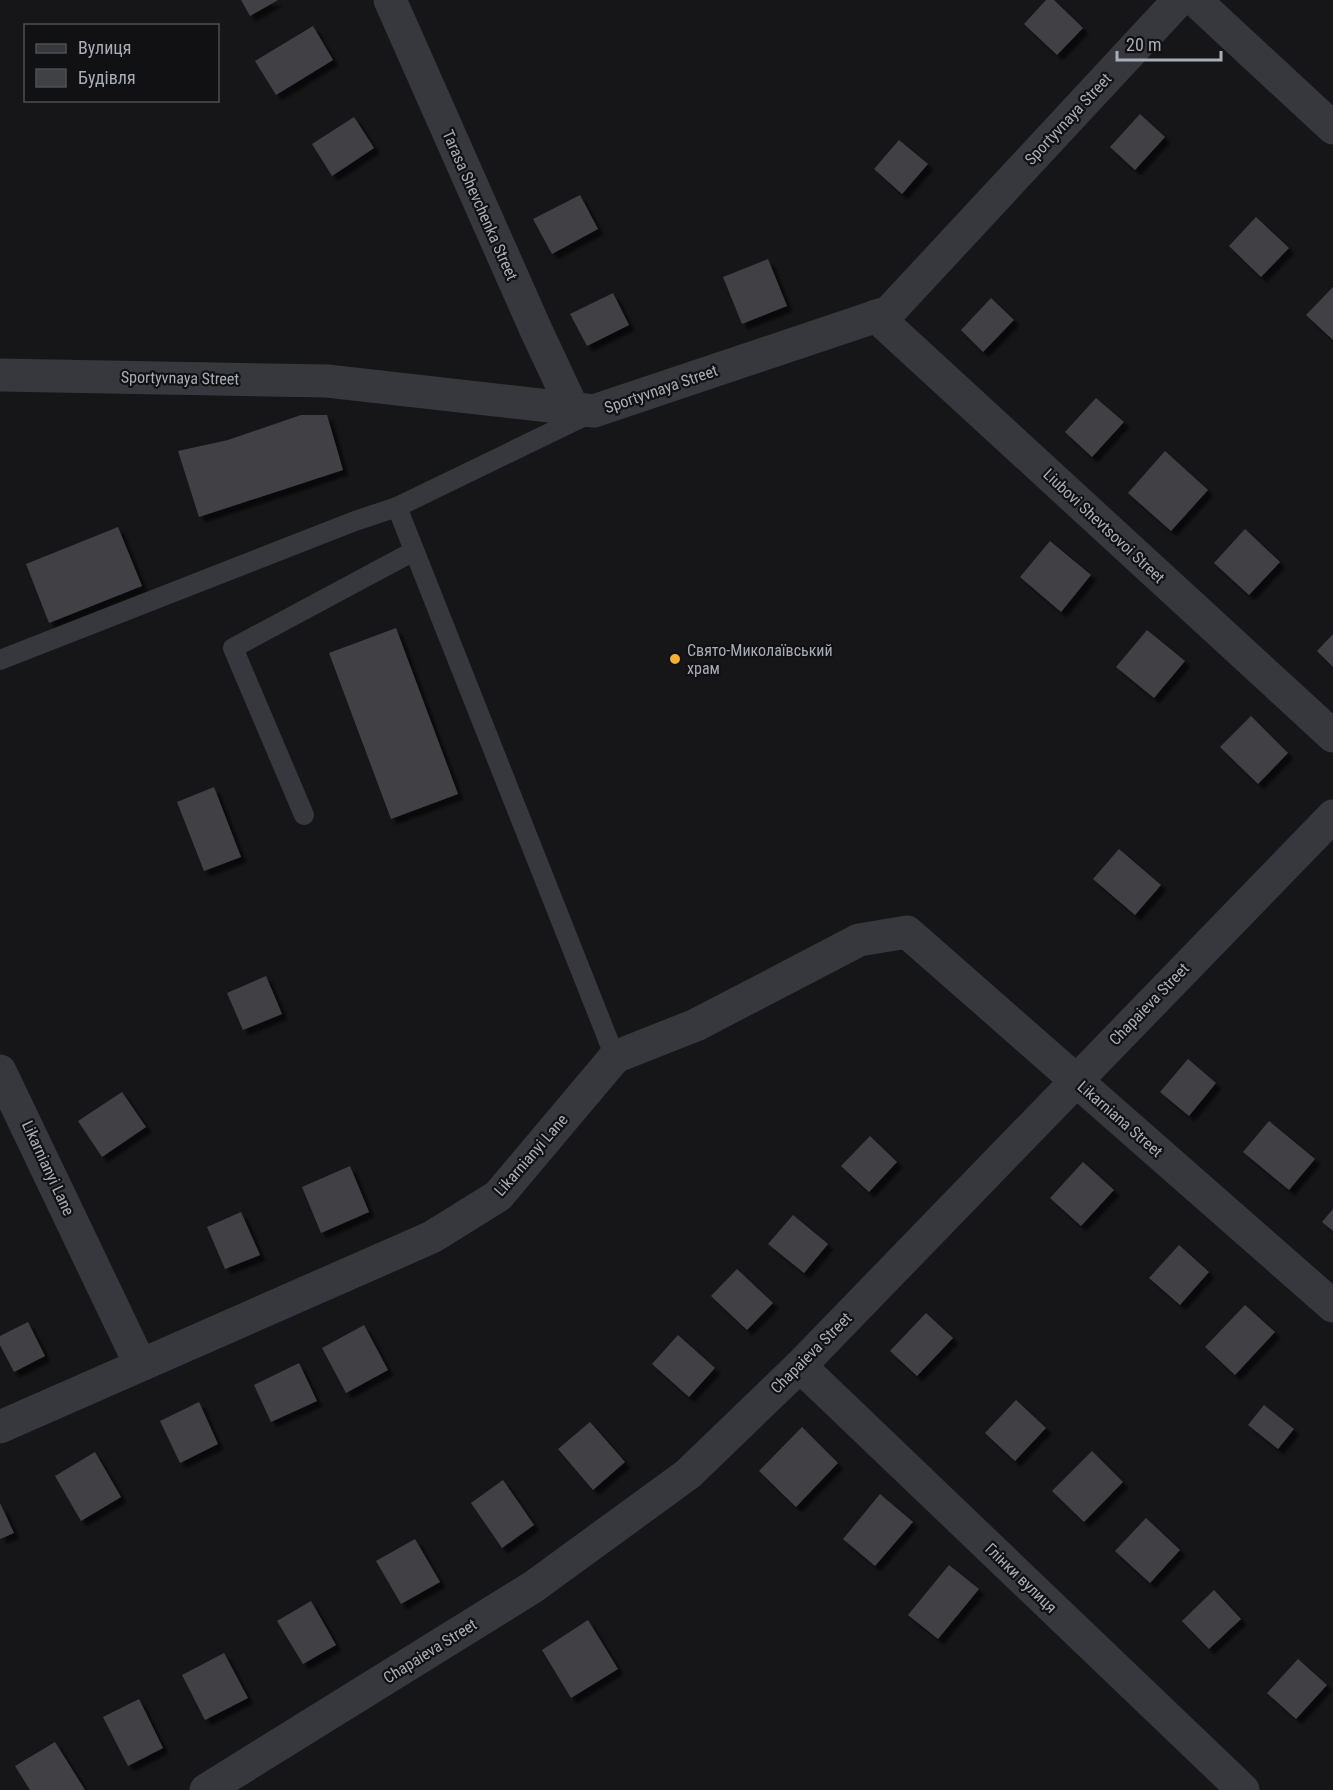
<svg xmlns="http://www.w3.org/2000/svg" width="1333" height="1790" viewBox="0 0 1333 1790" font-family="'Roboto Condensed',sans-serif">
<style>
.building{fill:#404145;filter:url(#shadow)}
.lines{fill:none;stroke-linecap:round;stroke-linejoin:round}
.lane{stroke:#37383d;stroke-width:20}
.street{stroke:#37383d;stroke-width:33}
.poi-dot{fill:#f2b134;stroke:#111113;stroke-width:2}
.labels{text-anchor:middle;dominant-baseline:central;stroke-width:4.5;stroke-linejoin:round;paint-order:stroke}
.street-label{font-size:16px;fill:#a8adb8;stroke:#111113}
.poi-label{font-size:16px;fill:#a8adb8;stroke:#111113;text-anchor:start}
</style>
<defs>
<filter id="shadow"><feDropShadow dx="5.5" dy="5.5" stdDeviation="1.5" flood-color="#0009"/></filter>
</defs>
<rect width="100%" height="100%" fill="#161618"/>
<g class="building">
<path d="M241,0h37l-28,16z"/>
<path d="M1046,0h8l29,28 -26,27 -33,-31z"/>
<path d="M313,26l20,34 -57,35 -21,-34z"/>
<path d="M1140,114l25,23 -30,33 -25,-23z"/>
<path d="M354,117l20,31 -42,28 -20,-32z"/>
<path d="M899,140l29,24 -26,30 -28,-25z"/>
<path d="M580,195l18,34 -46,25 -19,-35z"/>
<path d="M1256,217l33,31 -28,29 -32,-31z"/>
<path d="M768,259l19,47 -45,18 -19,-47z"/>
<path d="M1333,287v53l-27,-25z"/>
<path d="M613,293l16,32 -42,21 -17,-32z"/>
<path d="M991,298l23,22 -31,32 -22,-22z"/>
<path d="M1096,398l28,24 -32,35 -27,-25z"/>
<path d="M301,415h26l16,55 -144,47 -21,-66 50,-11z"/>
<path d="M1165,451l43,39 -37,41 -43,-38z"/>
<path d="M118,527l24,59 -93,37 -23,-59z"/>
<path d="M1245,529l35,33 -31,33 -35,-32z"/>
<path d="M1050,541l41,34 -30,37 -41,-35z"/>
<path d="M396,628l62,166 -67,25 -62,-166z"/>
<path d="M1147,630l38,31 -31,37 -38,-31z"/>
<path d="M1333,634v33l-16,-16z"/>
<path d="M1251,716l37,37 -30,31 -38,-37z"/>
<path d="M214,787l27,70 -37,14 -27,-69z"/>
<path d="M1119,849l42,36 -26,30 -42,-36z"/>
<path d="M266,976l16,38 -39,16 -16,-37z"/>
<path d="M1188,1059l28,24 -27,33 -29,-24z"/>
<path d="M122,1092l24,35 -44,30 -24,-36z"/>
<path d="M1269,1121l46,38 -26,31 -46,-38z"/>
<path d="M870,1136l27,26 -28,30 -28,-26z"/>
<path d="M1083,1162l31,28 -33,36 -31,-28z"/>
<path d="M350,1166l19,46 -48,21 -19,-46z"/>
<path d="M1333,1209v22l-11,-9z"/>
<path d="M241,1212l19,43 -35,14 -18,-42z"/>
<path d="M793,1215l35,29 -24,29 -36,-29z"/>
<path d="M1179,1245l30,27 -29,33 -31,-27z"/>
<path d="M737,1269l36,34 -26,27 -36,-34z"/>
<path d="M1245,1305l30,27 -40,43 -30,-28z"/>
<path d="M926,1313l27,25 -36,38 -27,-25z"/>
<path d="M28,1322l17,34 -31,16 -14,-27v-9z"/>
<path d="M364,1325l24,45 -42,23 -24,-45z"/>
<path d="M678,1335l37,33 -26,29 -37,-33z"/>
<path d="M299,1363l18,38 -46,21 -17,-37z"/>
<path d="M1016,1400l30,28 -31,33 -30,-28z"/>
<path d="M199,1402l19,42 -38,19 -20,-42z"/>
<path d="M1264,1405l30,24 -16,20 -30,-24z"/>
<path d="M590,1422l35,40 -32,28 -35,-41z"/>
<path d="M802,1427l36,36 -42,44 -37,-36z"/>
<path d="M1092,1451l31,31 -39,40 -32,-31z"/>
<path d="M95,1452l26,45 -40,24 -26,-45z"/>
<path d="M503,1480l31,45 -32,23 -31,-45z"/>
<path d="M880,1494l33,28 -38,44 -32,-27z"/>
<path d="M0,1503l14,30 -14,6z"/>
<path d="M1146,1518l34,32 -30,33 -35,-32z"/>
<path d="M415,1539l25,43 -39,22 -25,-43z"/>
<path d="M949,1565l30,24 -41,50 -30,-24z"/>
<path d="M1214,1590l27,29 -32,30 -27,-28z"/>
<path d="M311,1601l25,44 -33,19 -26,-43z"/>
<path d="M588,1620l30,49 -47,29 -29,-48z"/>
<path d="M224,1653l24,45 -43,22 -23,-45z"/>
<path d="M1298,1659l29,26 -31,34 -29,-26z"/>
<path d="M139,1699l24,49 -35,18 -25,-49z"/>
<path d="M55,1742l30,48h-55l-15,-24z"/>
</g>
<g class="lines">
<g class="lane">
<path d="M591,413l-194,94 218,550"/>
<path d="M0,660l355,-139 42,-14"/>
<path d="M304,815l-71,-167 181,-97"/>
</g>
<g class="street">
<path d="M390,0l146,330 37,79"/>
<path d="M1195,0l138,128"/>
<path d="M876,316l457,420"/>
<path d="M0,375l327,6 267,30 295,-99 290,-312"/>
<path d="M0,1071l140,293"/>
<path d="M800,1366l443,424"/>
<path d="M0,1427l432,-190 66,-41 117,-139 81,-32 163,-85 48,-8 426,374"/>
<path d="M206,1790l327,-203 155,-113 112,-108 533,-550"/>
</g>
</g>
<circle class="poi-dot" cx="675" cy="659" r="6"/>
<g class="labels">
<g class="street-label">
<text transform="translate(1068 119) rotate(-47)">Sportyvnaya Street</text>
<text transform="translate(480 205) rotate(66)">Tarasa Shevchenka Street</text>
<text transform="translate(180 378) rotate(1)">Sportyvnaya Street</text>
<text transform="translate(661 389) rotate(-19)">Sportyvnaya Street</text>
<text transform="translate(1104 526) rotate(43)">Liubovi Shevtsovoi Street</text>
<text transform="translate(1149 1004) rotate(-46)">Chapaieva Street</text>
<text transform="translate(1120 1119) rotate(41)">Likarniana Street</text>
<text transform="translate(531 1155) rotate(-49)">Likarnianyi Lane</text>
<text transform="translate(48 1168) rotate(65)">Likarnianyi Lane</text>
<text transform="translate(811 1353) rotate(-45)">Chapaieva Street</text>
<text transform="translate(1021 1578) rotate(44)">Глінки вулиця</text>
<text transform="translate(430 1651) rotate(-32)">Chapaieva Street</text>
</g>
<g class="poi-label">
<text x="687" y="650">Свято-Миколаївський<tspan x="687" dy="18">храм</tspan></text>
</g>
</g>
<rect x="24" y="24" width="195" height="78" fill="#111113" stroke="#4d4f55" stroke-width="1.5"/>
<rect x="36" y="44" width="30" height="9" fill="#37383d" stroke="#4d4f55" stroke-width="1.5"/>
<text x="78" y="54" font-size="18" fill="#a8adb8">Вулиця</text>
<rect x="36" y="69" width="30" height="18" fill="#404145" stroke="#4d4f55" stroke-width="1.5"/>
<text x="78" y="84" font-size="18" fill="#a8adb8">Будівля</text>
<path d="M1117 51v9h104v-9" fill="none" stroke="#a8adb8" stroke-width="3"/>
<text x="1126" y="51" font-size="18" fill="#a8adb8" stroke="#111113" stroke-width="4.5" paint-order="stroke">20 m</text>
</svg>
